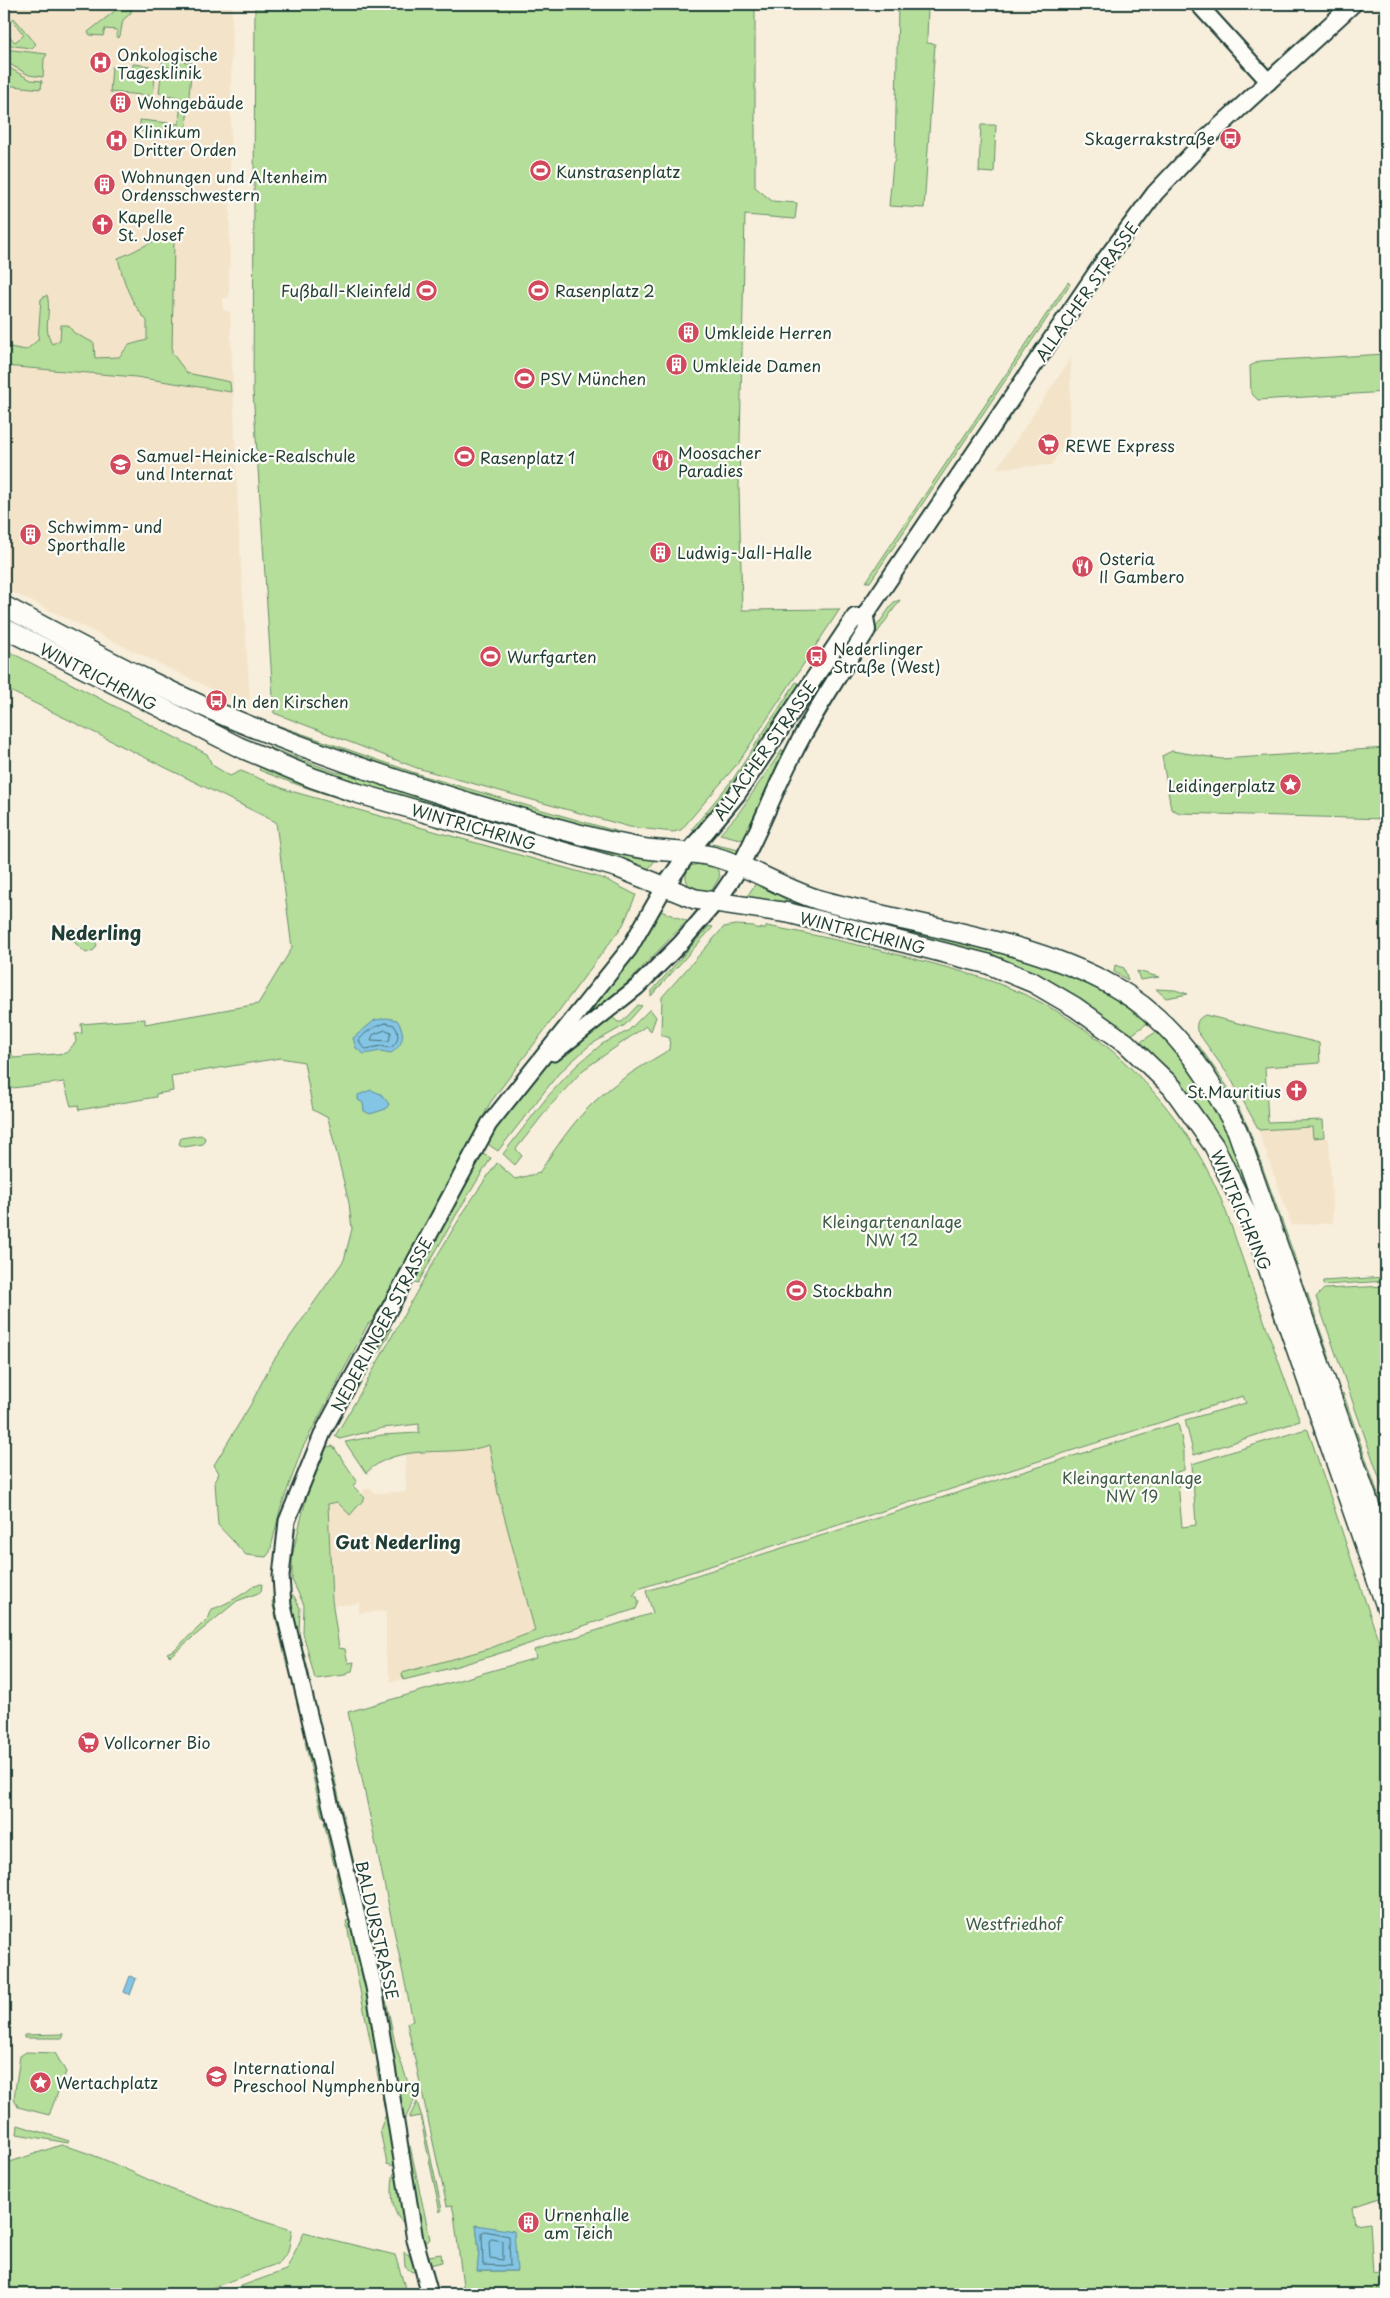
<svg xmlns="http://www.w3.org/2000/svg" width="1390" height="2298" viewBox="0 0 1390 2298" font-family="'Playpen Sans',sans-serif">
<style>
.built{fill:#f3e4c9}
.green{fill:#b5de9b;stroke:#6a8e68;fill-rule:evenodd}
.water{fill:#84c4e4;stroke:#5c8e9e}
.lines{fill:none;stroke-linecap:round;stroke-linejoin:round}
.shore{stroke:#47737a;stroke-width:1}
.tertiary-casing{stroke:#1f3d34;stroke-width:19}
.secondary-casing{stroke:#1f3d34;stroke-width:20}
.primary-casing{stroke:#1f3d34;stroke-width:22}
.tertiary{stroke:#fdfcf7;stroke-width:15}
.secondary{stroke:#fdfcf7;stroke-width:16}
.primary{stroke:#fdfcf7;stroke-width:19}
.labels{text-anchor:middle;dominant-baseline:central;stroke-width:4.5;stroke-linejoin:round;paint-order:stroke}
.poi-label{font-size:16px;fill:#1f3d34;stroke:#fdfcf7;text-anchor:start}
.street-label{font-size:16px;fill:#1f3d34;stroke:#fdfcf7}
.park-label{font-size:16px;fill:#3d5d49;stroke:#fdfcf7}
.neighbourhood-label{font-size:18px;font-weight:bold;fill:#1f3d34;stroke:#fdfcf7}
.quarter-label{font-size:19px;font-weight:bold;fill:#1f3d34;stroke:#fdfcf7}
</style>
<rect width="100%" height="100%" fill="#f7eedc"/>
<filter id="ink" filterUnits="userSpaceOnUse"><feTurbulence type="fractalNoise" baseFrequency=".02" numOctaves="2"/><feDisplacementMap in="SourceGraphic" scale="10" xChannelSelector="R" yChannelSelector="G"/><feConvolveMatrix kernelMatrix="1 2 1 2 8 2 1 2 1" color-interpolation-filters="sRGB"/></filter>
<g filter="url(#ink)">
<g class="built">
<path d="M4,4h228l-3,294h-6v12l7,1 9,223 11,164 -8,6 -238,-116z"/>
<path d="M1071,358l-2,79 -18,28 -54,3z"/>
<path d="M1312,1128l1,10h16l4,85 -41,2 -34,-95z"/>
<path d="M486,1431l12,62 37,138 -47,27 -97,24 -5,-26v-45l-27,2v-10l-26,3 -5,-102 9,-2 15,-16 9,8 4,-5h6l3,4 32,-1 -1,-37 14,-20z"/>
</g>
<g class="green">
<path d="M255,4h500v183l17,14 25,2 -2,16 -50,-4 -6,273 3,122 98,-1 -102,154 -57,67 -8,2 -43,-5 -213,-59 -143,-55 -21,-322z"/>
<path d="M898,4h30l-1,39 8,1 -11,164 -35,-2 4,-43 2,-2z"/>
<path d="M120,7l11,1v5l-8,7 -3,16 -3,2v-8l-12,-1 -2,7 -13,-1 -2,-3z"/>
<path d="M14,18l22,26 -4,4 -28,-3 6,-8 5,5 9,-7 -12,-15z"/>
<path d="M4,49l43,5 -3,5 -1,18 -14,-2 -25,-14z"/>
<path d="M163,57l29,6 -6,66 -3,4 -43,-2v-11l39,4 2,-26 -22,-5 2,-18 13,2 2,-7 -10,-4 -2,4h-3z"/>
<path d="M133,64l17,2 -1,11 6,1 -2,18 -43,-4 2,-25 21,2z"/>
<path d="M4,65l27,15 11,1 -1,8 -37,-4z"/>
<path d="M981,125h15l-2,48 -15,-1z"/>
<path d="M169,237l5,4 -2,112 15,20 43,9 1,10 -95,-15 -132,-11v-20l22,4 12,-10 3,-41 6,-4c5,17 -5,33 5,49l8,-4 1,-15h7l6,8 20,10 1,15 24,-1 10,-12 18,-5v-19c-17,-19 -23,-38 -29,-63 17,-6 35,-19 51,-21z"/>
<path d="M1068,282l2,2 -200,298h-4z"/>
<path d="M1386,354v38l-128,8 -7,-7 -1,-27 10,-5z"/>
<path d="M900,600l-23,33h-5l22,-31z"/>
<path d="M4,649l203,105 5,11 18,11 11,-5 46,19 318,89 31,16 -13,30 -133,178 -30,61 -85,155 -7,5 -66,125 -22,61 -10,42 -4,5 -20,-2 -28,-30 -3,-43 4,-9 -5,-8 37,-61 20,-40 73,-104 8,-31 -3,-26 -21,-85 -15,-8 -9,-48 -24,-4 -109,18 2,15 -17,3v3l-77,13 -1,-5 -7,1 -7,-24 -60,7v-48l10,17 52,-5 10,-11 -1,-8 7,-1 -1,-9 64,-5v5l113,-20 34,-56 -16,-126 -266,-131 -6,2z"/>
<path d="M796,682l5,3 -66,97 -39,48 -4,-1 41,-50z"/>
<path d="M277,725l147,51 195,56 -1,3 -195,-55 -147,-51z"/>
<path d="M268,747l67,25 19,3 302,84 -9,12 -301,-89 -79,-31z"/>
<path d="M1386,748v71l-206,-6 -9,-4 -9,-53 10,-5 50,8z"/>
<path d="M782,750l3,1 -37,90 -28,-7 18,-20z"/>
<path d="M261,765l131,46 -1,2c-45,-12 -88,-25 -132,-43z"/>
<path d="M712,844l31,7 -3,4 -27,-8z"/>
<path d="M704,863l12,3 4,10 -8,14 -4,3 -18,-5c-5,-9 -6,-13 0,-22z"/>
<path d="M756,883c26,14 53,32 84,29l176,45 49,15 33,16 51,34 -19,14 -35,-27 -47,-28 -302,-83z"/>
<path d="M658,910l29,11 -59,61 -5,9 -28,21h-5z"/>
<path d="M736,925l18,1 1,2 10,1 2,-3c45,8 88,18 132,29 44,11 88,22 129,41 82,38 154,114 190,196 12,27 20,55 30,83 17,48 34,97 52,146l-106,34 -9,-35 61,-17 -3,-7 -605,193 -5,7 4,1 2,5 -3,7c-78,24 -153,53 -233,71l-1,-7 86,-24 47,-18 -37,-138 -9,-48c-39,14 -90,-5 -123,28l-21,-31 37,-7 37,-2v-9l-36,4 -43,11 -5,-3c55,-90 100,-188 162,-273l18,16 24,-6c16,-24 33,-50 54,-70 23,-22 49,-37 76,-53l1,-12 -9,-3 1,-38 62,-70z"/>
<path d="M709,926l4,1 -62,69v-4z"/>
<path d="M85,929l8,8 4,8 -3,5 -8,3 -13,-12 2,-11z"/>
<path d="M1115,965l9,3 4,12 -14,-8z"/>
<path d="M1137,971l22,6 -19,3z"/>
<path d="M1156,989l19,1 13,4 -22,4z"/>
<path d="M638,1005l4,1 -17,19 -35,20 -31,28 -61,78 -9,-6 -1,-6 5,-8 42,-56 27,-24 50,-34 6,5h4z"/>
<path d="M650,1009l6,8 -5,14 -5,-5 -63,44 -33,36 -34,43 6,7 -7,9 -12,-11 45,-58 28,-30 26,-22 26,-13z"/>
<path d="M1205,1015l114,28 1,20 -55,4 3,55 55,-2 1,17 -11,1 -1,-11 -53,3 -28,-51 -34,-48c-1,-8 0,-12 8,-16z"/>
<path d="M1159,1030l16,16 51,77 160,449v11l-172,-452 -29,-40 -46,-48z"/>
<path d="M1199,1046l28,40 21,41 50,139 -4,-3 -60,-156 -37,-59z"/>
<path d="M201,1135l4,3 -2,6 -19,3 -5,-3 2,-6z"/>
<path d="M480,1153l11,5 -36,59 -37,66 -6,-2z"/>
<path d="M1386,1277v4l-63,4v-4z"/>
<path d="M1386,1286v211l-70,-200 8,-8z"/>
<path d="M1307,1292l23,67 -3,1 -22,-63z"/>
<path d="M388,1328l4,1c-15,27 -31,54 -47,80l-2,-1z"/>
<path d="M1343,1393l43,124v10l-46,-132z"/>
<path d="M1178,1423l6,28v19l-7,2 5,55 14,-2 -4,-61 114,-35 2,1 78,233v533l-34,11 3,17 15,-2 3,52 13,-2v22h-922l-10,-80 -2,-9 -5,1 -40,-183 6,-2 -65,-309 188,-54 -2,-8 119,-37 -7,-22zM476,2225l41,46h-39l1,-21z"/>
<path d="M333,1446l24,35 -4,5 12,12 -15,17 -13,-13 -9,2 4,96 7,48 6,1 3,14 6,-1 -2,9 -7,4 -30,4 -12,-46 1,-28 -12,-25v-24l15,-61 20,-48z"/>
<path d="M262,1584l-1,8 -24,9 -67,55 -3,-3 7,-3 24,-22 11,-11 3,-8c9,-2 37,-17 42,-24z"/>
<path d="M289,1596h5l6,12 -1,26 11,43 -5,-3 -16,-66z"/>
<path d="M276,1600l14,65 -3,1 -15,-65z"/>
<path d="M308,1741l18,74 -4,1 -17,-74z"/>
<path d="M331,1769l2,2 24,106h-3l-25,-106z"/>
<path d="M324,1822l4,1 10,41 -4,1z"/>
<path d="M340,1870l6,30 -3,5 -7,-32z"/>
<path d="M359,1886l23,91 -1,3 -23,-93z"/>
<path d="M352,1919l16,67 10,68h-5l-27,-133z"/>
<path d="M384,1990l12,58 17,49 1,4 -9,18 -3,-2 -20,-125z"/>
<path d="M63,2034v4h-39v-3z"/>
<path d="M26,2052l29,1 11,19 -17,43 -31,-8 -4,-9 6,-42z"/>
<path d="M379,2066l2,2 5,37h-2l-8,-38z"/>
<path d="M417,2102l5,15 20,93 -2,2 -20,-96 -11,2z"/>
<path d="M386,2114h2l9,53 -10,-3 -7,-34z"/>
<path d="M18,2125l51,16 -1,2 -51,-9z"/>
<path d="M61,2145c38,9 72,29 107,43 41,16 82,30 124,42l-4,22 -9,11 -84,31h-191v-130z"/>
<path d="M410,2146l20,93 -4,4 -4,-3 -15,-93z"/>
<path d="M394,2173h3l9,51c-15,-6 -16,-37 -12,-51z"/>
<path d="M304,2233l91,22 9,29 1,10h-186l67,-24z"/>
<path d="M404,2252l5,3 7,16 -4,1 -7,-5z"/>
<path d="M441,2254l1,8 -12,3 -1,-9z"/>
</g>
<g class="water">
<path d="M387,1018l10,2c9,13 7,25 -6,33l-10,-2 -17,3 -8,-6 -3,-10 22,-18z"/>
<path d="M371,1090l10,4 8,10 -3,5 -16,5 -6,-3 -1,-8 -5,-3v-5z"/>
<path d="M130,1976l6,3 -6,16 -6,-3z"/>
<path d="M476,2225l38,6 3,40h-40l2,-21z"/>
</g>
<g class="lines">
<g class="shore">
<path d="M386,1023l8,2c6,8 5,18 -4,23l-9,-2 -15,3 -5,-4 -2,-5c7,-9 16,-14 27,-17z"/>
<path d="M386,1030l5,2 -2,9 -18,-1 2,-5z"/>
<path d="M485,2231l24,5 1,30 -27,-1 -1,-32z"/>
<path d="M492,2239l11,2v19l-13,-2 -1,-17z"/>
</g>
<defs>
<g id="tertiary">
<path d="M1198,4l71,78"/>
<path d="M554,1053l83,-66 44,-44 34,-40"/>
<path d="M430,2294l-15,-54 -41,-253 -91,-381 -2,-30 6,-55 37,-91 165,-306 140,-175 35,-61"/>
</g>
<g id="secondary">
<path d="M664,888l24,-35 49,-59 118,-177h10"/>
<path d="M715,903c35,-43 51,-96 76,-145 22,-45 50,-86 76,-128l-2,-13 4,-8 236,-349 50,-67 52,-55 146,-134"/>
</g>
<g id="primary">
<path d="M4,606c81,42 163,87 248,121 108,43 221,79 334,109 20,5 40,10 61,13 22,3 46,2 68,8 38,10 70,34 108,44 93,25 206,38 290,85 59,33 93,86 124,144l149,422"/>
<path d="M4,628l235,119 74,31 44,15 262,75 76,31 94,14 199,51 46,19 41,24 51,36 46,44 42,59 42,87 130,373"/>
</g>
</defs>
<use href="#tertiary" class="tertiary-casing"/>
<use href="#secondary" class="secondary-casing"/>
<use href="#primary" class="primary-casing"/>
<use href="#tertiary" class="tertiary"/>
<use href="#secondary" class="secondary"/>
<use href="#primary" class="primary"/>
</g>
</g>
<defs>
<symbol id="hospital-disc" viewBox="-11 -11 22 22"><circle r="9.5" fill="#d1495b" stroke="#fdfcf7"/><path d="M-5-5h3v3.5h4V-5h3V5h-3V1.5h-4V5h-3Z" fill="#fff"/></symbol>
<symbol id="building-disc" viewBox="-11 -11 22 22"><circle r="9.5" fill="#d1495b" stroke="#fdfcf7"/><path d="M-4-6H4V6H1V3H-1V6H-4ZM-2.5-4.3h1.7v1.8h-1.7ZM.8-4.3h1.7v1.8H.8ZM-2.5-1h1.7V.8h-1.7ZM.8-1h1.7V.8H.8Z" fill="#fff"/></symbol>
<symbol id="bus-disc" viewBox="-11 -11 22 22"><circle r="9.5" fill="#d1495b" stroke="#fdfcf7"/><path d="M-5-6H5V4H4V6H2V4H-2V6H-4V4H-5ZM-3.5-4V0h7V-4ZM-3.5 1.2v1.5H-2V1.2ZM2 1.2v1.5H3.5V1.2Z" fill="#fff"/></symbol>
<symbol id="stadium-disc" viewBox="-11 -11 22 22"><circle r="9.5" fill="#d1495b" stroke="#fdfcf7"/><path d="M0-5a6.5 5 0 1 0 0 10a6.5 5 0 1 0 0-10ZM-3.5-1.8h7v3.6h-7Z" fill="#fff"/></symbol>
<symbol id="church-disc" viewBox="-11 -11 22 22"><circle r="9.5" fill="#d1495b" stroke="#fdfcf7"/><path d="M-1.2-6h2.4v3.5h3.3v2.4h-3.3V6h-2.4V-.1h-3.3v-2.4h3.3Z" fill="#fff"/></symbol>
<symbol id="supermarket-disc" viewBox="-11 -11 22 22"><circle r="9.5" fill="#d1495b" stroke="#fdfcf7"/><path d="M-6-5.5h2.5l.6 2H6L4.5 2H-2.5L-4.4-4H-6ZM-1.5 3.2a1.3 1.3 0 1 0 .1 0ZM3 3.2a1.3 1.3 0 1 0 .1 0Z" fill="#fff"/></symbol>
<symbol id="restaurant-disc" viewBox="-11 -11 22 22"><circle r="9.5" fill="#d1495b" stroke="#fdfcf7"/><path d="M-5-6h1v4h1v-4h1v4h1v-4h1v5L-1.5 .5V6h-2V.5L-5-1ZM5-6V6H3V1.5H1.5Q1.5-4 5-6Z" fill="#fff"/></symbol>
<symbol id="school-disc" viewBox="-11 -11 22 22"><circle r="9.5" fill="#d1495b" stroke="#fdfcf7"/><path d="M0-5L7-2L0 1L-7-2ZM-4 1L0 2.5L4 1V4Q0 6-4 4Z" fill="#fff"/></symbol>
<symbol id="sight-disc" viewBox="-11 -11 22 22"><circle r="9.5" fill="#d1495b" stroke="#fdfcf7"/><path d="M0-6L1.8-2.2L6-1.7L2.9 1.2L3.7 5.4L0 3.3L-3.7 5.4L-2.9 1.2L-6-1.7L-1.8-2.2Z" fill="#fff"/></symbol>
</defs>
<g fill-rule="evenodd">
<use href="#hospital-disc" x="88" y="50" width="25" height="25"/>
<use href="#building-disc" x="108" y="90" width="25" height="25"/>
<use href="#bus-disc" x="1218" y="126" width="25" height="25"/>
<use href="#hospital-disc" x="104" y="128" width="25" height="25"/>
<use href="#stadium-disc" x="528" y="158" width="25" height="25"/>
<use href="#building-disc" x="92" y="172" width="25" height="25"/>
<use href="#church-disc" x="90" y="212" width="25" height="25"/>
<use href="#stadium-disc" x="414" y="278" width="25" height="25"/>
<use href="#stadium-disc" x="526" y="278" width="25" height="25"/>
<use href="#building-disc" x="676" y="320" width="25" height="25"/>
<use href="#building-disc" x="664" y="352" width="25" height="25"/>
<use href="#stadium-disc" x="512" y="366" width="25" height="25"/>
<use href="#supermarket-disc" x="1036" y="432" width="25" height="25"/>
<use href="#stadium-disc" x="452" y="444" width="25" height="25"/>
<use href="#restaurant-disc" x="650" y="448" width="25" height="25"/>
<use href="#school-disc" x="108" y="452" width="25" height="25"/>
<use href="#building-disc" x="18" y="522" width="25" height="25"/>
<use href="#building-disc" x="648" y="540" width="25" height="25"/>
<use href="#restaurant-disc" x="1070" y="554" width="25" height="25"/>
<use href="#stadium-disc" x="478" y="644" width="25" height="25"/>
<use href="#bus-disc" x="804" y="644" width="25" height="25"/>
<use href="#bus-disc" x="204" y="688" width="25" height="25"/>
<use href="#sight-disc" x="1278" y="772" width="25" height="25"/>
<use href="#church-disc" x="1284" y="1078" width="25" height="25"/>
<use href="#stadium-disc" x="784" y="1278" width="25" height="25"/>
<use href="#supermarket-disc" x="76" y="1730" width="25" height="25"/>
<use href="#school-disc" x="204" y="2064" width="25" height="25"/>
<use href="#sight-disc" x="28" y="2070" width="25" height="25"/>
<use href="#building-disc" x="516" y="2210" width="25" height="25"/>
</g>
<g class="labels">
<g class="poi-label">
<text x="117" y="54">Onkologische<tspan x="117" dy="18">Tagesklinik</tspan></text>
<text x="137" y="102">Wohngebäude</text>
<text x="133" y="131">Klinikum<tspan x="133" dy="18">Dritter Orden</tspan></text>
<text x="1215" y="138" text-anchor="end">Skagerrakstraße</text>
<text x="556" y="171">Kunstrasenplatz</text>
<text x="121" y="176">Wohnungen und Altenheim<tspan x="121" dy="18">Ordensschwestern</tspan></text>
<text x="118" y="216">Kapelle<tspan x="118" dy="18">St. Josef</tspan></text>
<text x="411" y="290" text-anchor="end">Fußball-Kleinfeld</text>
<text x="555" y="290">Rasenplatz 2</text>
<text x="704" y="332">Umkleide Herren</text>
<text x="692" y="365">Umkleide Damen</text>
<text x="540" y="378">PSV München</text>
<text x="1065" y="445">REWE Express</text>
<text x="678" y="452">Moosacher<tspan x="678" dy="18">Paradies</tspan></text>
<text x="136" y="455">Samuel-Heinicke-Realschule<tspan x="136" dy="18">und Internat</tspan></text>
<text x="480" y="457">Rasenplatz 1</text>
<text x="47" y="526">Schwimm- und<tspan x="47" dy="18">Sporthalle</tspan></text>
<text x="677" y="552">Ludwig-Jall-Halle</text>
<text x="1099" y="558">Osteria<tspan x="1099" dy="18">Il Gambero</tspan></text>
<text x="833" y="648">Nederlinger<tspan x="833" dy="18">Straße (West)</tspan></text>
<text x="507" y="656">Wurfgarten</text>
<text x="232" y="701">In den Kirschen</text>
<text x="1275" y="785" text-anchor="end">Leidingerplatz</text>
<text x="1281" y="1091" text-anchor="end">St.Mauritius</text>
<text x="812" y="1290">Stockbahn</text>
<text x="104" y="1742">Vollcorner Bio</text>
<text x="233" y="2067">International<tspan x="233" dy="18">Preschool Nymphenburg</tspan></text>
<text x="56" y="2082">Wertachplatz</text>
<text x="544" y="2214">Urnenhalle<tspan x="544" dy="18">am Teich</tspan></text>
</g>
<g class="street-label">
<text transform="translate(1086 291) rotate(-55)">ALLACHER STRASSE</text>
<text transform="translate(99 676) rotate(27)">WINTRICHRING</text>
<text transform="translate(764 750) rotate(-55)">ALLACHER STRASSE</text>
<text transform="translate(474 826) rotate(16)">WINTRICHRING</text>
<text transform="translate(863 932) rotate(14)">WINTRICHRING</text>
<text transform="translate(1242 1210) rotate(67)">WINTRICHRING</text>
<text transform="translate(381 1324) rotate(-62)">NEDERLINGER STRASSE</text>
<text transform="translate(378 1930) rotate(77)">BALDURSTRASSE</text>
</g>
<g class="park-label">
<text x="892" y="1221">Kleingartenanlage<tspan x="892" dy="18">NW 12</tspan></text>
<text x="1132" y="1477">Kleingartenanlage<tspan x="1132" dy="18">NW 19</tspan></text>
<text x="1014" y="1923">Westfriedhof</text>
</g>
<g class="neighbourhood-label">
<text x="398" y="1541">Gut Nederling</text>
</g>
<g class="quarter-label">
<text x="96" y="932">Nederling</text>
</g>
</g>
<rect width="1390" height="2298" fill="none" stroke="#fdfcf7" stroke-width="20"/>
<rect x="10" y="10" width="1370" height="2278" fill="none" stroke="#1f3d34" stroke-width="2" filter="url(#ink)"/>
</svg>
